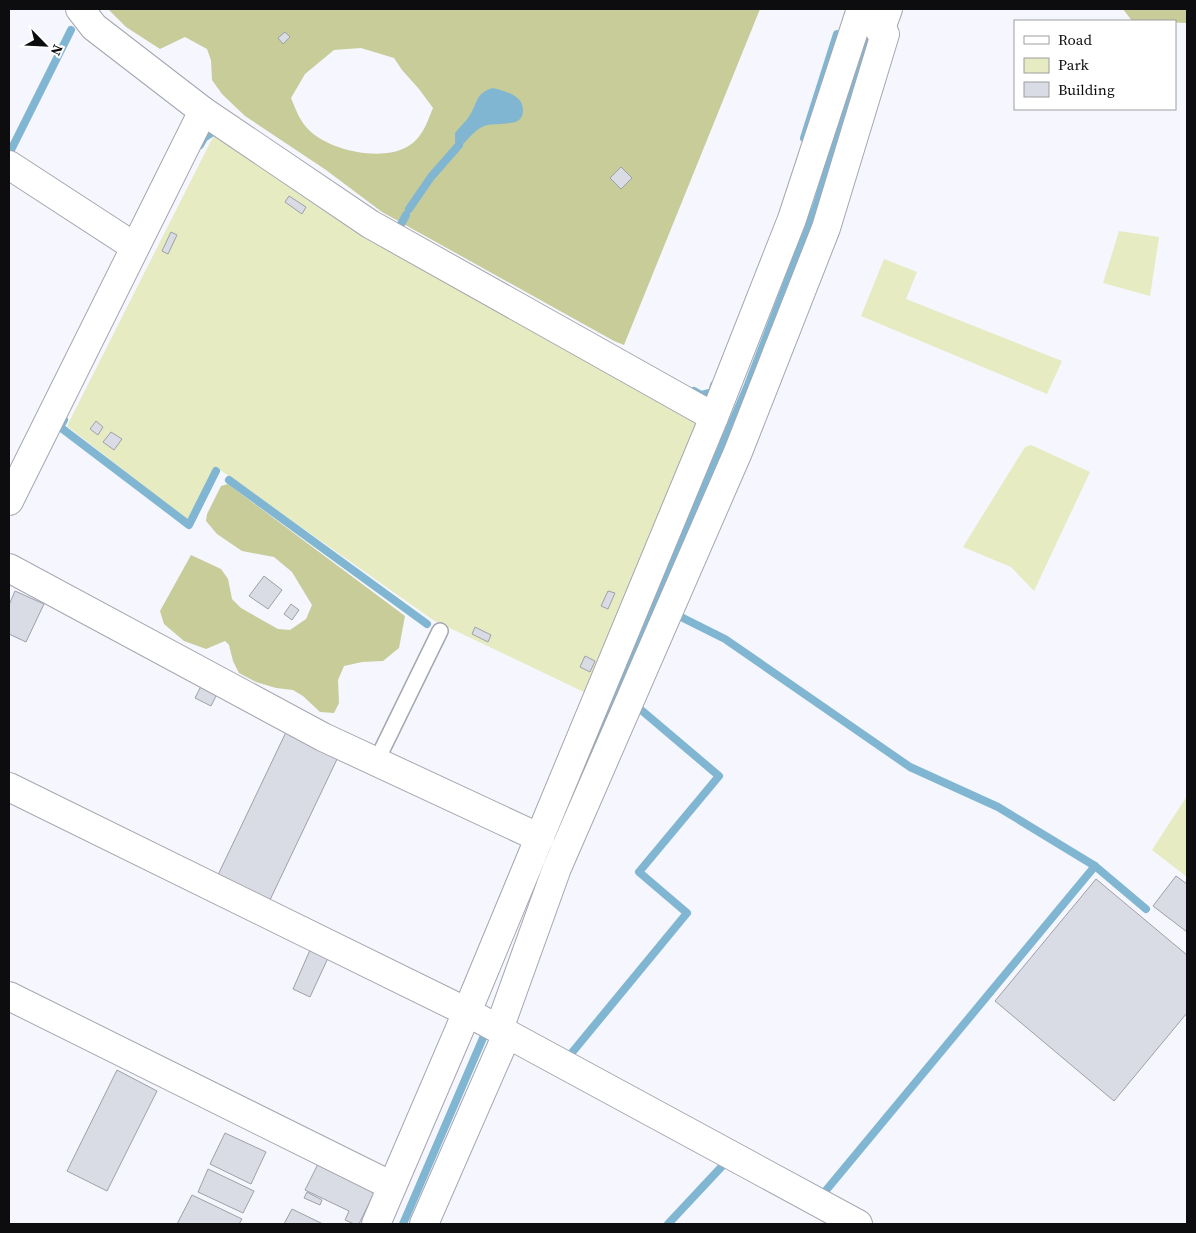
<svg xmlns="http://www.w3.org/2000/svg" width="1196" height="1233" viewBox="0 0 1196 1233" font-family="'Source Serif 4',serif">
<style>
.green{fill:#e6ebc1}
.forest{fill:#c7cc99;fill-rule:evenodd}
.water{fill:#80b6d2}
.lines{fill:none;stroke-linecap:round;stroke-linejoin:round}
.stream{stroke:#80b6d2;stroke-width:8}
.building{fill:#d9dbe5;stroke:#9ea0a9}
.service-casing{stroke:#a5a7b0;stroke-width:18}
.minor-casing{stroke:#a5a7b0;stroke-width:30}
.service{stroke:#fff;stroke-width:15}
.minor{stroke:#fff;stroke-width:28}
</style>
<rect width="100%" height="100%" fill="#f5f6fe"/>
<g class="green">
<path d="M215,133l485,289 -112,272 -155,-74 -217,-153 -27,54 -122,-95z"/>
<path d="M1119,231l40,6 -9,59 -47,-13z"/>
<path d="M884,259l33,13 -11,27 156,62 -15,33 -186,-78z"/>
<path d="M1031,445l59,27 -56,119 -23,-24 -48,-20 62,-100z"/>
<path d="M1187,796v81l-35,-27z"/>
</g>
<g class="forest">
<path d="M108,9h652l-136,336 -10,-4 -232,-129 -56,-42 -81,-54 -23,-22 -10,-14 -1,-20 -4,-11 -22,-12 -25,12 -34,-22zM361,48l33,10 8,12 17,19 14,19c-5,12 -9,25 -19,34 -24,22 -82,10 -104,-11 -10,-9 -14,-21 -19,-33l14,-24 29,-24z"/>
<path d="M1123,9h64v14l-55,-2z"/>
<path d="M228,484l177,132 -6,32 -16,13 -21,1 -18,4 -6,14 1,23 -5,10 -14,-1 -17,-16 -10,-6 -17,-2 -20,-6 -17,-9 -6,-12 -4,-16 -4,-4 -19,8 -22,-8 -20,-17 -4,-13 31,-56 30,14 7,10 4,20 9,9 37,21 12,1 16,-11 6,-14 -20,-33 -18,-15 -32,-6 -25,-17 -11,-13 1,-7 14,-28z"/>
</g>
<path class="water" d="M493,88c11,3 30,7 30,22 0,3 -1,8 -4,10 -5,5 -27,3 -35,6 -8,3 -15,12 -21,18l-4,1 -4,-3v-9c4,-5 9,-10 13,-15 10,-13 6,-25 25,-30z"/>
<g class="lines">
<g class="stream">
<path d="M804,138l33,-104"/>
<path d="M200,145l4,-7 6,-4"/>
<path d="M9,148l2,2 60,-120"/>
<path d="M409,209l22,-32 28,-32"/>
<path d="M399,228l7,-13"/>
<path d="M694,391l7,4 11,-3 2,-7"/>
<path d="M64,420l-4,7 129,98 27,-54"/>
<path d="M229,480l198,144"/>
<path d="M679,616l46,23 185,128 88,40 97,59 51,43"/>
<path d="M586,767l162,-382 69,-181 51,-171"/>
<path d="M570,1055l117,-142 -48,-41 80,-96 -79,-67"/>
<path d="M823,1194l272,-328"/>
<path d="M403,1224l83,-193"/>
<path d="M668,1224l58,-62"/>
</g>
</g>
<g class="building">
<path d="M285,32l5,5 -7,7 -5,-6z"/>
<path d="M621,167l11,11 -11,11 -11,-11z"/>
<path d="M289,196l17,11 -4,7 -17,-12z"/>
<path d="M171,232l6,3 -9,19 -6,-3z"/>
<path d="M96,421l7,6 -5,8 -8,-6z"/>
<path d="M111,432l11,7 -8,11 -11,-8z"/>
<path d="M264,576l18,14 -14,19 -19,-13z"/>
<path d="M15,591l29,13 -18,38 -17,-8v-29z"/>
<path d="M608,591l7,2 -7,16 -7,-3z"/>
<path d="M291,604l8,6 -7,10 -8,-6z"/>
<path d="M475,627l16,8 -3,7 -16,-8z"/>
<path d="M585,656l10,5 -5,11 -10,-5z"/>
<path d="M201,686l16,8 -6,12 -16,-8z"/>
<path d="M287,730l52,25 -70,147 -52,-25z"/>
<path d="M1176,876l11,8v48l-34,-26z"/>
<path d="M1096,879l91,76v58l-73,88 -119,-100z"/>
<path d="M310,950l18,8 -18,39 -17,-8z"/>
<path d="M117,1070l40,21 -50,100 -40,-20z"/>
<path d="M225,1133l41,19 -15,32 -41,-20z"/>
<path d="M318,1164l57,27 -16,33h-5l-9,-4 4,-9 -44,-21z"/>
<path d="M208,1169l46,22 -11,22 -45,-21z"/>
<path d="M307,1192l15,8 -2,5 -16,-7z"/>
<path d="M192,1195l50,24 -3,5h-62z"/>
<path d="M292,1209l31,15h-39z"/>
</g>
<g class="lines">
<defs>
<path id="service" d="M376,762l64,-131"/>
<g id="minor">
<path d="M80,9l14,18 109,84 167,113 344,193"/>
<path d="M880,31l8,-22"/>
<path d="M9,165l126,82"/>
<path d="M9,501l194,-390"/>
<path d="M9,568l314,169 217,101"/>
<path d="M9,787l458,225 391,212"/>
<path d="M9,996l383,190"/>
<path d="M499,1029l58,-161 181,-416 88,-224 59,-194"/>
<path d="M376,1224l91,-212 247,-595 78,-198 69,-210"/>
<path d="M424,1224l83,-190"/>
</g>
</defs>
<use href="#service" class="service-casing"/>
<use href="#minor" class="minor-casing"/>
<use href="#service" class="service"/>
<use href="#minor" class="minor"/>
</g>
<rect width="1196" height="1233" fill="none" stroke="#0d0d10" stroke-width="20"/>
<rect x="1014" y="20" width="162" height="90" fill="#ffffff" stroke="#9e9e9f"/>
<rect x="1024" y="36" width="25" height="8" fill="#ffffff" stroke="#9e9e9f"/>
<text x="1058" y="45" font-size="15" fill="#0d0d10">Road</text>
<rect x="1024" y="58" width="25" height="15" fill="#e6ebc1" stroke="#9e9e9f"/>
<text x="1058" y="70" font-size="15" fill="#0d0d10">Park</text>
<rect x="1024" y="82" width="25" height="15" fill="#d9dbe5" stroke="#9e9e9f"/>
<text x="1058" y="95" font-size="15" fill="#0d0d10">Building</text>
<g transform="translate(45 45) rotate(114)" stroke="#ffffff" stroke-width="4" paint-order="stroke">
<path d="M0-4L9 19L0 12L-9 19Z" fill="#0d0d10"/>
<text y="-8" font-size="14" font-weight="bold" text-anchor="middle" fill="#0d0d10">N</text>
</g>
</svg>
